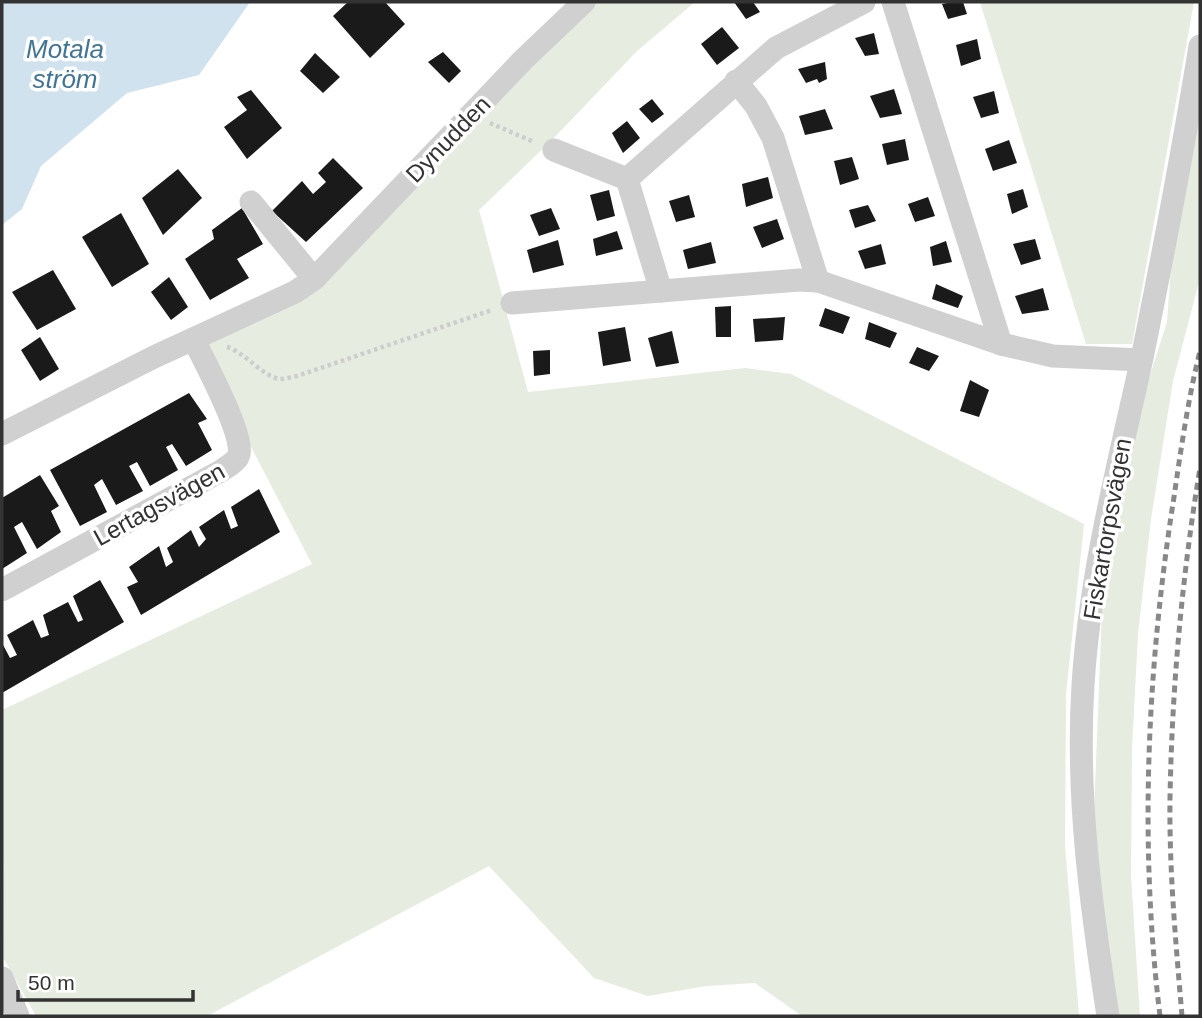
<svg xmlns="http://www.w3.org/2000/svg" width="1202" height="1018" viewBox="0 0 1202 1018" font-family="Arial,sans-serif">
<style>
.green{fill:#e6ecdf}
.water{fill:#cfe2ee}
.building{fill:#1a1a1a}
.lines{fill:none;stroke-linecap:round;stroke-linejoin:round}
.path{stroke:#cdcdcd;stroke-width:4.5;stroke-dasharray:3.5 3.5;stroke-linecap:butt}
.minor{stroke:#d0d0d0;stroke-width:23}
.rail{stroke:#888;stroke-width:5;stroke-dasharray:7 5;stroke-linecap:butt}
.labels{text-anchor:middle;dominant-baseline:central;stroke-width:7;stroke-linejoin:round;paint-order:stroke}
.street-label{font-size:24px;fill:#333;stroke:#fff}
.water-label{font-size:26px;font-style:italic;fill:#3f7597;stroke:#fff}
</style>
<rect width="100%" height="100%" fill="#fff"/>
<g class="green">
<path d="M586,2h109l-58,49 -85,89 -73,70 49,182 217,-24 46,6 293,150 -18,170 -1,151 14,171h-277l-47,-33 -49,3 -58,10 -54,-18 -105,-112 -282,150h-171l-32,-57 -2,-249 310,-146 -115,-221 119,-60z"/>
<path d="M980,2h214l-62,342h-46z"/>
<path d="M1200,101v177l-27,103 -22,138 -13,115 -6,114 -1,128 9,140h-24l-13,-82 -9,-120 8,-204 10,-68 27,-132 28,-88 5,-67z"/>
</g>
<path class="water" d="M2,2h248l-51,73 -72,18 -86,73 -19,43 -20,16z"/>
<g class="building">
<path d="M348,2h37l20,22 -35,34 -37,-42z"/>
<path d="M734,2h19l7,10 -14,7z"/>
<path d="M952,2h11l4,12 -19,5 -6,-15z"/>
<path d="M722,27l17,21 -22,17 -16,-21z"/>
<path d="M874,33l5,21 -14,2 -10,-18z"/>
<path d="M977,39l4,20 -20,7 -5,-21z"/>
<path d="M443,52l18,19 -12,12 -21,-21z"/>
<path d="M315,53l25,24 -17,16 -23,-22z"/>
<path d="M825,62l2,17 -8,4 -2,-4 -11,4 -8,-14z"/>
<path d="M894,89l8,25 -22,4 -10,-22z"/>
<path d="M251,90l31,38 -35,31 -23,-32 23,-17 -10,-13z"/>
<path d="M994,91l5,22 -18,5 -8,-21z"/>
<path d="M652,99l12,15 -12,9 -13,-14z"/>
<path d="M825,109l8,20 -28,6 -6,-19z"/>
<path d="M627,121l13,17 -17,15 -11,-20z"/>
<path d="M905,139l4,21 -22,5 -5,-21z"/>
<path d="M1009,140l8,23 -24,8 -8,-22z"/>
<path d="M852,157l7,22 -19,6 -6,-24z"/>
<path d="M333,158l30,30 -57,54 -34,-31 30,-30 11,13 13,-12 -8,-9z"/>
<path d="M178,169l24,29 -39,37 -21,-37z"/>
<path d="M768,177l5,21 -27,9 -4,-23z"/>
<path d="M1023,189l5,18 -16,7 -5,-20z"/>
<path d="M609,190l6,26 -18,5 -7,-26z"/>
<path d="M689,195l6,22 -19,5 -7,-21z"/>
<path d="M928,197l7,19 -20,6 -7,-18z"/>
<path d="M868,205l8,16 -21,7 -6,-18z"/>
<path d="M242,208l21,36 -26,15 12,19 -39,22 -25,-41 29,-20 -2,-9z"/>
<path d="M551,208l9,21 -21,7 -9,-21z"/>
<path d="M121,213l28,51 -37,23 -30,-50z"/>
<path d="M777,219l7,20 -22,9 -9,-21z"/>
<path d="M617,231l6,18 -27,7 -3,-17z"/>
<path d="M1035,239l6,20 -20,6 -8,-21z"/>
<path d="M558,240l6,25 -31,8 -6,-23z"/>
<path d="M946,241l6,21 -19,4 -3,-19z"/>
<path d="M711,242l5,21 -28,6 -5,-19z"/>
<path d="M881,244l5,20 -21,5 -7,-18z"/>
<path d="M53,270l23,39 -39,21 -25,-38z"/>
<path d="M169,277l19,30 -17,13 -20,-28z"/>
<path d="M936,284l27,12 -5,12 -26,-9z"/>
<path d="M1043,288l6,22 -27,4 -7,-18z"/>
<path d="M731,306v31h-15l-1,-30z"/>
<path d="M825,308l25,9 -7,17 -24,-8z"/>
<path d="M785,317l-2,23 -28,2 -2,-23z"/>
<path d="M869,322l28,11 -7,15 -25,-9z"/>
<path d="M625,327l6,34 -28,5 -5,-34z"/>
<path d="M672,331l7,32 -23,4 -8,-29z"/>
<path d="M40,337l19,32 -19,12 -19,-31z"/>
<path d="M917,347l22,9 -10,15 -20,-8z"/>
<path d="M550,350v24l-16,2 -1,-25z"/>
<path d="M970,380l19,10 -10,27 -19,-6z"/>
<path d="M189,393l18,26 -9,4 14,27 -26,16 -14,-22 -6,3 12,23 -28,16 -13,-24 -8,4 14,25 -27,14 -14,-26 -8,6 13,27 -27,14 -30,-56z"/>
<path d="M40,475l19,31 -8,5 10,21 -24,17 -15,-27 -8,5 13,26 -25,16v-71z"/>
<path d="M259,489l21,43 -139,83 -14,-28 11,-5 -9,-15 30,-21 7,21 7,-5 -6,-14 24,-18 8,17 7,-8 -7,-12 25,-17 7,19 7,-3 -7,-19z"/>
<path d="M100,580l24,42 -122,71v-50l8,15 7,-3 -10,-20 26,-15 8,18 8,-3 -6,-20 25,-13 10,20 5,-2 -10,-24z"/>
</g>
<g class="lines">
<g class="path">
<path d="M490,123l44,19"/>
<path d="M227,347c19,6 36,30 53,32 5,0 11,-2 17,-3l195,-66"/>
</g>
<g class="minor">
<path d="M893,2l108,342"/>
<path d="M736,81l20,25 17,32 45,143"/>
<path d="M554,150l73,29 149,-131 88,-46"/>
<path d="M627,179l34,112"/>
<path d="M251,202l63,77"/>
<path d="M512,303l287,-23 19,1 183,63 52,12 88,4"/>
<path d="M2,434l152,-77 141,-65 19,-13 209,-219 61,-58"/>
<path d="M2,590l219,-119c5,-4 14,-8 17,-14 10,-16 -35,-98 -44,-117"/>
<path d="M2,978l16,38"/>
<path d="M1108,1016c-17,-110 -32,-219 -25,-331 7,-112 35,-218 59,-327 21,-103 41,-207 58,-312"/>
</g>
<g class="rail">
<path d="M1160,1016c-21,-171 -13,-348 14,-519 7,-48 14,-98 26,-146"/>
<path d="M1182,1016c-6,-72 -13,-145 -12,-218 2,-111 12,-221 30,-330"/>
</g>
</g>
<g class="labels">
<g class="street-label">
<text transform="translate(448 139) rotate(-46)">Dynudden</text>
<text transform="translate(159 504) rotate(-29)">Lertagsvägen</text>
<text transform="translate(1107 529) rotate(-80)">Fiskartorpsvägen</text>
</g>
<g class="water-label">
<text x="65" y="49">Motala<tspan x="65" dy="30">ström</tspan></text>
</g>
</g>
<rect width="1202" height="1018" fill="none" stroke="#333333" stroke-width="7"/>
<path d="M18 990v10h175v-10" fill="none" stroke="#333333" stroke-width="3.5"/>
<text x="28" y="990" font-size="21" fill="#333333" stroke="#ffffff" stroke-width="5" paint-order="stroke">50 m</text>
</svg>
